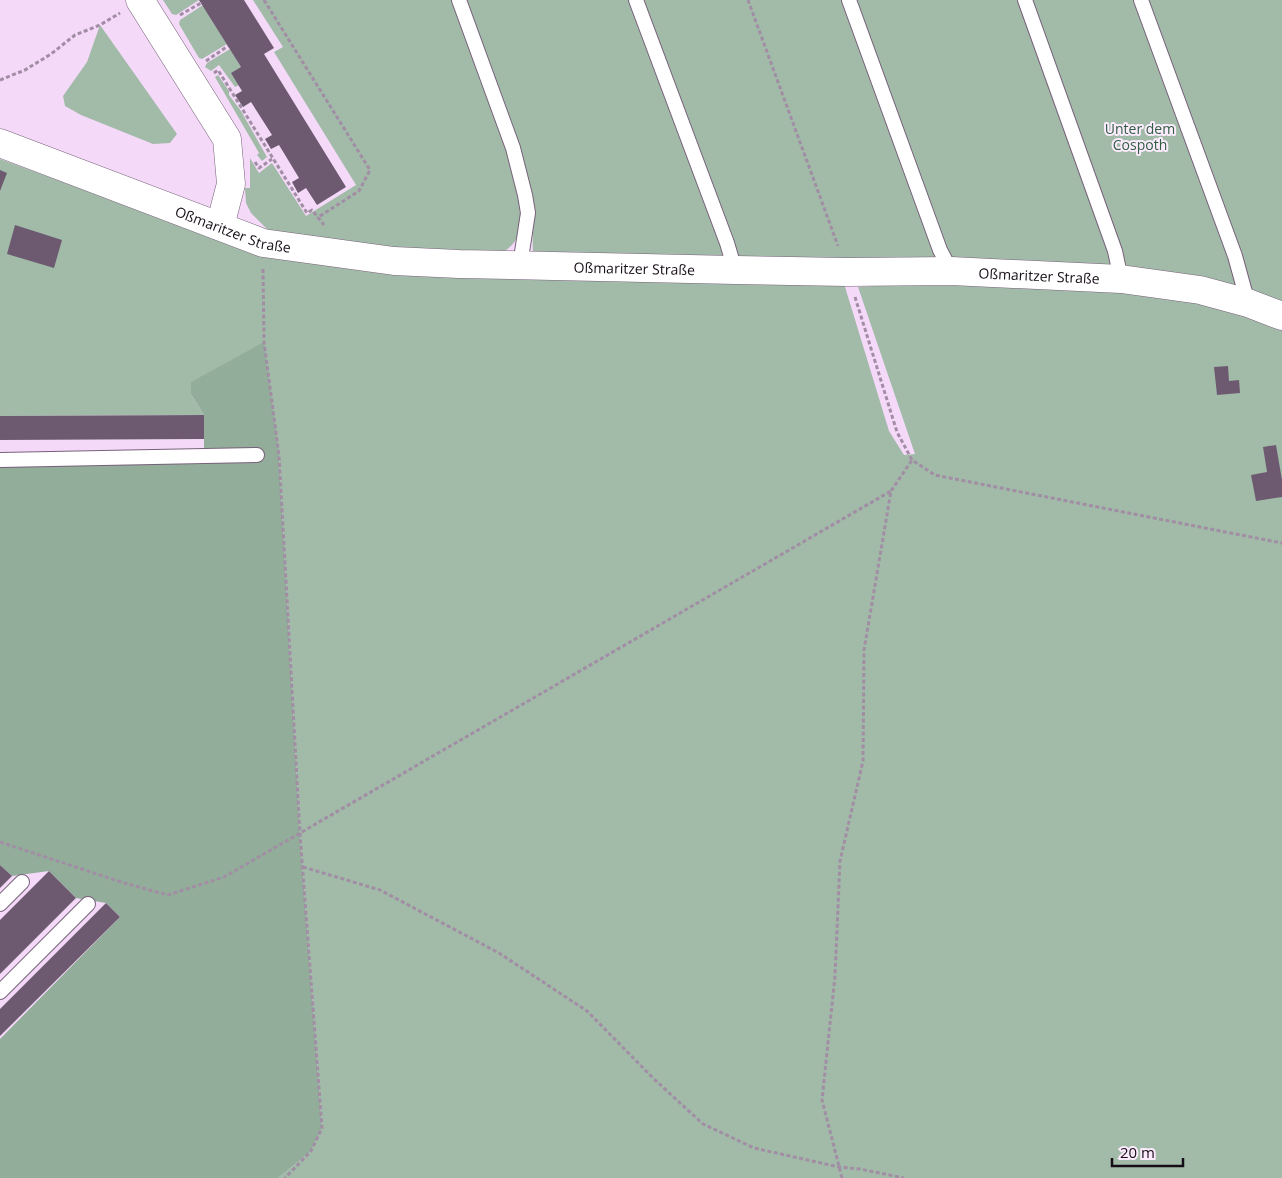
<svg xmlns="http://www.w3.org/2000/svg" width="1282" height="1178" viewBox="0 0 1282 1178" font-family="'Open Sans',sans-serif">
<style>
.green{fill:#a2bba9}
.forest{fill:#92ad9a}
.building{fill:#6d5a70}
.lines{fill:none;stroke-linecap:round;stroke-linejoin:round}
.lane-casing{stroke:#77617a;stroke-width:16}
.street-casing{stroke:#77617a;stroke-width:29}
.path{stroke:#a18ea4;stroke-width:3;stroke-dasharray:4 2.5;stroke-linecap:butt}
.lane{stroke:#fff;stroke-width:14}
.street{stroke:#fff;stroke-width:28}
.labels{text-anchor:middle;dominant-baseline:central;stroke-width:4;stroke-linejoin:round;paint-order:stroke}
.park-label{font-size:14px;fill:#305f42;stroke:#fbebfd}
.street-label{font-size:14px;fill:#160d17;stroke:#fbebfd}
</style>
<rect width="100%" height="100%" fill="#f4daf8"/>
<g class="green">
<path d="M163,0h36l-23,15 -4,-1z"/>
<path d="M253,0h1029v308l-30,-11 -719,-36 -1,-67 -24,-47c6,29 30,89 -6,105l-119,-4 -93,-13 -23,-6 -16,-16 -5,-10 -1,-15h5v-30l9,15 13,-10 34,53 50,-31 -82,-133 9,-5z"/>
<path d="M203,5l24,39 -25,15 -3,-1 -20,-34 1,-4z"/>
<path d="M100,25l77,109 -7,9 -17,1 -72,-29 -16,-9 -2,-10 24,-34z"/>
<path d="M230,49l11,18 -2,18 -4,2 -16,-22 -8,6 -6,-4 2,-4z"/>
<path d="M218,75l11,16v4l12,16 26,46 -5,4 -5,-6 2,-2 -44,-76z"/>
<path d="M0,159l263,96 579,22 47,154 15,24 11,-1 -57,-167 112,-7 148,7 139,26 25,9v856h-1004l33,-27 11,-23 -22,-294 -21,-379 -88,-61 13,21 -204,1z"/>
</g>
<path class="forest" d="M264,342l15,113 21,379 22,294 -11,23 -33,27h-278v-139l120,-122 -14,-14 -30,-5 -27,-27 -37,5 -12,-11v-403l204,-6v-41l-13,-21v-12z"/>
<g class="building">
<path d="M199,0h45l30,48 -10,6 82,133 -29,18 -11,-17 -8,5 -6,-11 7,-4 -20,-33 -8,4 -6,-10 7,-4 -21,-33 -8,5 -8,-12 7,-4 -11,-18 10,-6z"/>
<path d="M0,170l7,3 -7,18z"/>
<path d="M15,225l47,15 -8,28 -47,-14z"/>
<path d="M1228,366l1,15 10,-1 1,13 -23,2 -3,-28z"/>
<path d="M204,415v24l-204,1v-24z"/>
<path d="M1276,445l6,35v17l-26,4 -5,-26 16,-3 -4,-25z"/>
<path d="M0,865l12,11 -12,12z"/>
<path d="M49,871l27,27 -76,76v-54z"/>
<path d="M106,903l14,14 -120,119v-27z"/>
</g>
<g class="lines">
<defs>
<g id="lane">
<path d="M459,0l54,148 12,47 3,18 -8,52"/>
<path d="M636,0l91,243 8,27"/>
<path d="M849,0l91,250 11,21"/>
<path d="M1025,0l90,251 6,28"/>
<path d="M1141,0l94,256 13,47"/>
<path d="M0,460l257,-5"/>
<path d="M0,904l22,-22"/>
<path d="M0,992l88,-88"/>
</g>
<g id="street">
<path d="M140,0l87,139 4,45 -11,42"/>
<path id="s1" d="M0,143l263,100 131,18 65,3 276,6 112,2 104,-1 170,8 79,11 48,13 34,13"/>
</g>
</defs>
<use href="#lane" class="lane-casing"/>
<use href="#street" class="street-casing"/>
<g class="path">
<path d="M264,0l106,170 -11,21 -42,27"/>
<path d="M748,0l90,246"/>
<path d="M180,15l21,-12"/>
<path d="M206,61l22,-15"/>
<path d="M214,73l4,-3 89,143 5,-3 12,15"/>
<path d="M0,80l25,-10 26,-16 24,-19 25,-10 20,-12"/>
<path d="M255,162l4,6 13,-9"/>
<path d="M263,269l1,73 15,113 21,379 22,294 -11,23 -26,27"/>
<path d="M855,297l42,135 15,28 23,15 347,68"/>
<path d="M0,842l124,41 44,12 56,-18 667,-386"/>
<path d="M303,867l77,23 119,63 88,58 67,68 49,45 51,24 85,19 21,2 44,9"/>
<path d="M842,1178l-20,-78 13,-124 5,-115 23,-100 1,-111 27,-159 21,-31"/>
</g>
<use href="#lane" class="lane"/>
<use href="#street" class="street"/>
</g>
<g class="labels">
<g class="park-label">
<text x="1140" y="128">Unter dem<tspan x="1140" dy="16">Cospoth</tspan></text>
</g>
<g class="street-label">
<text stroke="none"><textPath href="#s1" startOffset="249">Oßmaritzer Straße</textPath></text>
<text stroke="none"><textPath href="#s1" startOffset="654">Oßmaritzer Straße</textPath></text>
<text stroke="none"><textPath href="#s1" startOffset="1059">Oßmaritzer Straße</textPath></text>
</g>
</g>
<path d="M1112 1158v8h71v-8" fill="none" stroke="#160d17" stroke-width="2.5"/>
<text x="1120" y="1158" font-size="15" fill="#160d17" stroke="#fbebfd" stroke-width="4" paint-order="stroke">20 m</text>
</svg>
